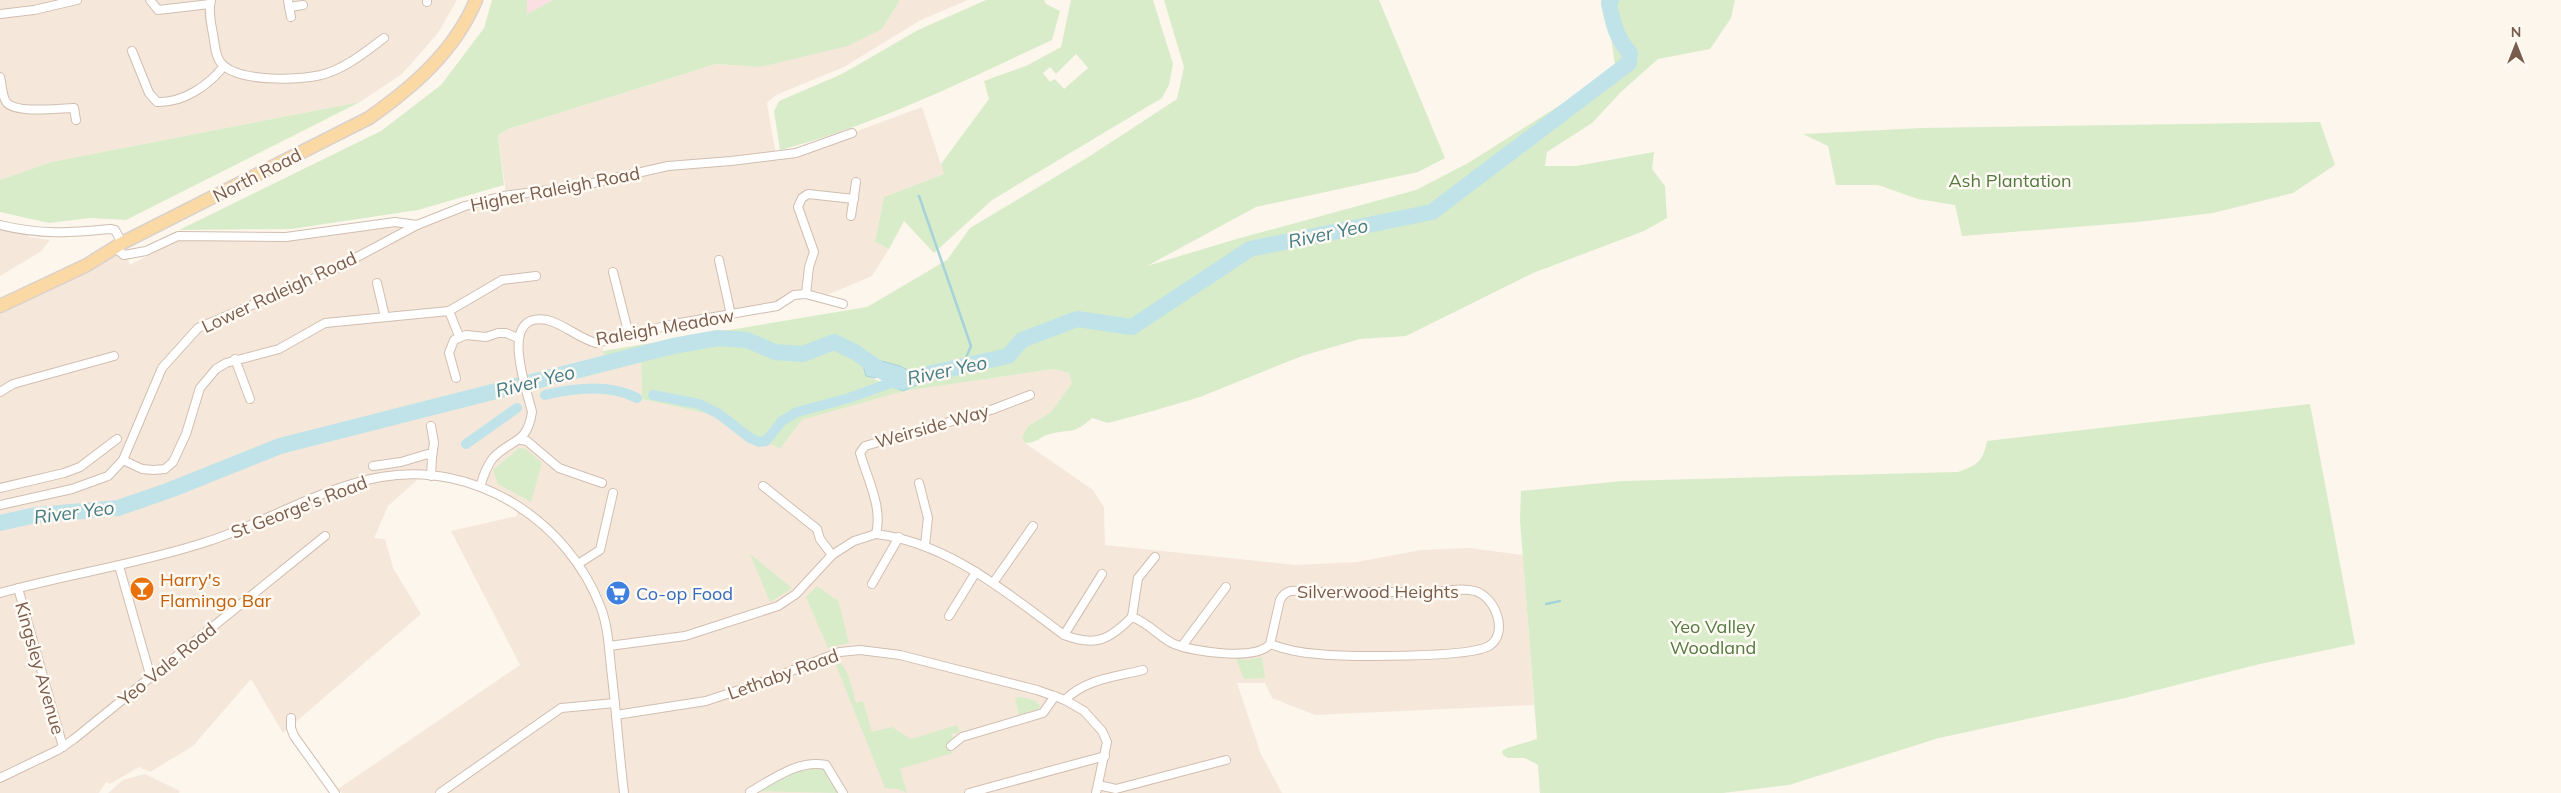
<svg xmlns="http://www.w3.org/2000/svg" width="2561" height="793" viewBox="0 0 2561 793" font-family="Mulish,sans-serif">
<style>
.residential{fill:#f5e8da}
.medical{fill:#fbdfe3}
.green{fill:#d8ecc9;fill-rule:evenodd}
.water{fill:#bfe3e8;stroke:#a5d3da}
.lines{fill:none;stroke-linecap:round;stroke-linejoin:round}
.stream{stroke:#a5d3da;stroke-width:2.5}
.canal{stroke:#bfe3e8;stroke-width:10}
.river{stroke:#bfe3e8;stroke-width:16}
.street-casing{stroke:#d1beb0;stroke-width:10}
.primary-casing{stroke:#dad1cd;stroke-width:15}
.street{stroke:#fff;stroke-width:8}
.primary{stroke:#fbd9a5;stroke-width:12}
.labels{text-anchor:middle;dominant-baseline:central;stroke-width:5;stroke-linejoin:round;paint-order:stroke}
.street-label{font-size:18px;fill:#7a5c4d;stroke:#fffaf3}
.park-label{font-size:18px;fill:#537a41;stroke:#fffaf3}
.food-label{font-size:18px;fill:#c56008;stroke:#fffaf3;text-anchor:start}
.shop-label{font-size:18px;fill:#366cbe;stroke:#fffaf3;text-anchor:start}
.water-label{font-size:19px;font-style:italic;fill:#437c86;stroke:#fffaf3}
</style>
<rect width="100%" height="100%" fill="#fdf6ec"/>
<g class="residential">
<path d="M0,0h457l-19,33 -36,41 -42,28 -309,60 -51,18z"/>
<path d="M900,0h68l-49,21 -75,46 -68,28 -9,8 10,58 145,-54 22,67 -60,23 -9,45 14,7 -17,27 -40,17 -232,44 7,29 34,-6 1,39 72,16 66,34 22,-29 101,-29 151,-22 15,4 3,10 -21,29 -23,14 -6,11 3,6 68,47 11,17 1,38 191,20 61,-3 64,-12 48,-2 54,7 11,150 -219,10 -43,-17 -7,-15h-28l24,71 21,39h-940l-4,-4 182,-124 -69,-134 66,-15 1,-12 -10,-7 -83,-24 -37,33 -14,32 11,1 8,29 28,46 -138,119 -32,-54 -58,67 -43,26 -11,-5 -29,17 -4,-2 -7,11h-99v-489l122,-61 8,22 47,-25 92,1 125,-15 23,4 42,-18 48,-12 -9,-65 10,-6 208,-65 44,3 122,-38z"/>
<path d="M0,225l24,6 5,6 21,3 -10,12 -40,24z"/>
<path d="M145,774l35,17 -1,2h-71l15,-13z"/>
</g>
<path class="medical" d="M523,0h30l-26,14z"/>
<g class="green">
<path d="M492,0h35v14l26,-14h347l-18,29 -34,17 -88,21 -44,-3 -208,65 -10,6 6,50 -86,25 -127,19 -112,1 202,-99 60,-46 43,-57z"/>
<path d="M986,0h58l2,4 14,7 -8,29c-88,41 -177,85 -272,110l-6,-39 5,-10 63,-27 76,-44z"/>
<path d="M1071,0h82l20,64 -4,21 -7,13 -170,102 -58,53 -30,-32 -15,28 -14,-7 9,-45 60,-23 -3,-10 48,-65 -5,-18 42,-15 35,-19zM1076,54l12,14 -24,21 -9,-10 -5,3 -7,-9 7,-6 6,7z"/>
<path d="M1164,0h215l66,158 -27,14 -162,35 -109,59 86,-26 183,-50 52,-27 113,-71 34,-27 -9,-65h129l-4,18 -21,31 -52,10 -37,33 -29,31 -45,29 -2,14h31l78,-14 -2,17 13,17 2,32 -23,13 -111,42 -127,63 -46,3 -58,17 -102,41 -47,14 -45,12 -16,-5c-19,18 -23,10 -45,17 -9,3 -8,7 -22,8l-3,-6 6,-11 23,-14 21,-29 -3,-10 -15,-4 -150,22 -102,29 -22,29 -66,-34 -72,-16 -1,-39 -34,6 -4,-15 264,-44 80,-47 23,-32 120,-72 87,-57 7,-32zM900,366l27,14 -23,11 -38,-15z"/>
<path d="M360,102l-234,118 -36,-2 -41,5 -49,-11v-32l51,-18z"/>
<path d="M2320,122l15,43 -42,28 -80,20 -75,9 -176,14 -7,-31 -37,-6 -40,-14h-42l-8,-39 -25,-12 118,-6z"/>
<path d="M2310,404l45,240 -95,20 -135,34 -186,40 -150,47 -66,8h-183l-2,-28 -13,-7h-17l-5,-3 -1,-4 5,-3 30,-9 -17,-219 1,-29 102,-10 335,-9c19,-7 25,-10 29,-31z"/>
<path d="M519,448l7,1 16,14 -11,39 -33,-18 -5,-14z"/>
<path d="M750,554l42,34 -22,14z"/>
<path d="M817,586l18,13h3l11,44 -21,5 -22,-51z"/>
<path d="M1262,657l3,21 -21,1 -8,-20 12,1z"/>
<path d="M834,660c15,2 18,31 22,43l7,-2 9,31 20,-5 19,12 46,-14 3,7 -8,2 1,4 -7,8 7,7 -53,16 7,24 -9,-4 -13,-1z"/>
<path d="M1021,697l15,4 4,5 -2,3 -19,6 -4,-17z"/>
<path d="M825,766l18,27 -92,-2 42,-22z"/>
</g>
<path class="water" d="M870,358l30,8 28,14 -25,11 -16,-7 -4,-9 -9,3 -8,-2 -4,-14z"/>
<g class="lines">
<g class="stream">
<path d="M919,196l52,150 -9,21"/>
<path d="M1546,604l14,-3"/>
</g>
<g class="canal">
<path d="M545,395c29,-7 65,-11 92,3"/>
<path d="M653,395l46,9 20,10 31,24 9,4 7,-1 16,-20 15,-9 52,-14 47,-17"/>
<path d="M466,444l51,-36"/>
</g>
<path class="river" d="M0,523l36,-8 82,-7 52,-18 110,-44 393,-100 45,-8 29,2 28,12 28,2 31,-12 21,10 41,29 112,-25 14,-16 55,-21 55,8 118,-78 182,-37 197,-149 1,-10c-14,-15 -17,-30 -21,-50l2,-3"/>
<defs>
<g id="street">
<path d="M150,0l8,10 52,-6"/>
<path d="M211,0c-3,10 0,24 2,34 2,10 2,25 11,32 19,16 74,14 97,9 24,-6 44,-23 63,-37"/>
<path d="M288,0l3,17"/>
<path d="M427,0v2"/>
<path d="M289,7l14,-2"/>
<path d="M0,14l34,-4 43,-10"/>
<path d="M132,51l17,42 8,9c26,1 51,-16 67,-36"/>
<path d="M0,77c2,7 2,21 7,26 11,11 53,5 67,5l2,12"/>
<path d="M851,216l5,-34"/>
<path d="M0,225c41,10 68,8 110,4l5,1 7,13"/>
<path d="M115,248l9,7 22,-4 32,-15 108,1 109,-15 22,3 48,-19 38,-10 77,-10 88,-20 63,-5 65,-8 56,-20"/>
<path d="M719,260l12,55"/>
<path d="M613,272l16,63"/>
<path d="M377,283l8,34"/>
<path d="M806,294l3,-27 5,-15 -16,-45 4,-9 6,-4 46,5"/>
<path d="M449,311l10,25"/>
<path d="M235,359l15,40"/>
<path d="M456,378l-7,-25 5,-13 12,-5 20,2 12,-4h8l12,5"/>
<path d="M0,392l13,-8 101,-28"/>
<path d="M431,426l3,17 -2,14"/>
<path d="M521,440l6,1 32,27 43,15"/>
<path d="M123,460l19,9 12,1 11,-1 8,-7 13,-28 14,-46 16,-19 10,-6 53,-14 46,-26 124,-12 53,-31 34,-4"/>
<path d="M373,466l28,-4 27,-8 4,3 -1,19"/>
<path d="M919,483l9,35 -3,27"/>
<path d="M763,486l54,43 3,10 12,16"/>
<path d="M480,487c3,-10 6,-20 13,-29 19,-20 34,-13 39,-46 -5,-22 -35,-101 15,-92 17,4 31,18 49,23l78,-19 103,-18 17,-11 12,-1 37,10"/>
<path d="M0,488l64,-15 16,-6 37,-28"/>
<path d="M0,505l72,-16 36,-13 15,-16 39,-92 36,-40 133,-57 86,-46"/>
<path d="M876,534c73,9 131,59 188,101 32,12 45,5 68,-18 17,6 27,20 42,27 20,8 82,17 96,0l10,-44c7,-13 17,-9 31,-8h127c12,-2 25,-4 37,-1 21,6 34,43 14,55 -20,12 -143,11 -171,8 -17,-1 -32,-4 -48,-10"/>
<path d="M876,534c7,-27 -9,-56 -16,-81l5,-7 126,-36 39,-15"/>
<path d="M578,564l22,-14 13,-57"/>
<path d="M119,566l32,112"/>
<path d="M993,583l40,-57"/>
<path d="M872,584l27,-47"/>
<path d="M18,588l45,159"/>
<path d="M0,593c68,-19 139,-29 206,-51 59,-19 114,-54 175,-65 94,-17 187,44 220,131 7,19 8,40 10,60 5,41 8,83 13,125"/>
<path d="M949,616l27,-44"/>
<path d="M1132,617l6,-39 17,-21"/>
<path d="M1064,635l38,-61"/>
<path d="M609,646l76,-10 93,-30 18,-12 36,-39 22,-14 22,-7"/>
<path d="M1182,646l44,-59"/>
<path d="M1065,700c20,-21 50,-23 78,-30"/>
<path d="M616,715l90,-14 54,-18 80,-31 20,-2 40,5 137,35 28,10 19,11 18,20 5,11 -11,51"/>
<path d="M291,718v10l3,8 41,57"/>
<path d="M951,746l11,-9 81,-24 12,-17"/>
<path d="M0,778l58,-28 16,-11 251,-203"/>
<path d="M1098,785l18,4 110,-29"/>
<path d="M750,792c23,-13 49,-33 76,-27l17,28"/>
<path d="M440,793l121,-85 54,-5"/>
<path d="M969,793l136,-37"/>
</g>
<path id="primary" d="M0,306l87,-41 35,-22 247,-125c44,-31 86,-67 107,-118"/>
</defs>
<use href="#street" class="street-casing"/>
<use href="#primary" class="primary-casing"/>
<use href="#street" class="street"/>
<use href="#primary" class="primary"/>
</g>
<defs>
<symbol id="bar-disc" viewBox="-11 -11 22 22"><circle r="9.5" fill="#e8710a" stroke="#fffaf3"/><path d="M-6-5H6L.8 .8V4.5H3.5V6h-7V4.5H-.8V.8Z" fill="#fff"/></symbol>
<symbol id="supermarket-disc" viewBox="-11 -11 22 22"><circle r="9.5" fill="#3f7fe0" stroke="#fffaf3"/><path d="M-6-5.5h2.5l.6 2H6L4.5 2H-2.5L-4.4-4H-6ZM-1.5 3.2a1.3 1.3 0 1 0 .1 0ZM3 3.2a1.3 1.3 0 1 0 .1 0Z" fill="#fff"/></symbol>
</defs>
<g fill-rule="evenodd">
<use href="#bar-disc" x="128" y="575" width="28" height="28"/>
<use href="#supermarket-disc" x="604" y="579" width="28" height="28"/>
</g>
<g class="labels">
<g class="street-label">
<text transform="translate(257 175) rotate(-27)">North Road</text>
<text transform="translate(555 189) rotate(-11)">Higher Raleigh Road</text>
<text transform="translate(279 292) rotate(-25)">Lower Raleigh Road</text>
<text transform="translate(665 327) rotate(-10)">Raleigh Meadow</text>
<text transform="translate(932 426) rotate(-16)">Weirside Way</text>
<text transform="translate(299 507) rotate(-21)">St George's Road</text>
<text x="1378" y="591">Silverwood Heights</text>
<text transform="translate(167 664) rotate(-39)">Yeo Vale Road</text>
<text transform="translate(40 668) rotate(74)">Kingsley Avenue</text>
<text transform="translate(783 674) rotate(-20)">Lethaby Road</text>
</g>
<g class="park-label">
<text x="2010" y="180">Ash Plantation</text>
<text x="1713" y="626">Yeo Valley<tspan x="1713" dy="21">Woodland</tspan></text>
</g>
<g class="food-label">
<text x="160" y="579">Harry's<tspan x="160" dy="21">Flamingo Bar</tspan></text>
</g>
<g class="shop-label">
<text x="636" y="593">Co-op Food</text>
</g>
<g class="water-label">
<text transform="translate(1328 233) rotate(-12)">River Yeo</text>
<text transform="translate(947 370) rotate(-12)">River Yeo</text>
<text transform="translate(535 381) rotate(-14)">River Yeo</text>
<text transform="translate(74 512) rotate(-7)">River Yeo</text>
</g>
</g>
<g transform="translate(2516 45)" stroke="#fffaf3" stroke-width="4" paint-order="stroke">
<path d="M0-4L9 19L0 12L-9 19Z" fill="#7a5c4d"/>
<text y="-8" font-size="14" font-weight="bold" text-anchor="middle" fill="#7a5c4d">N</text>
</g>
</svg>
